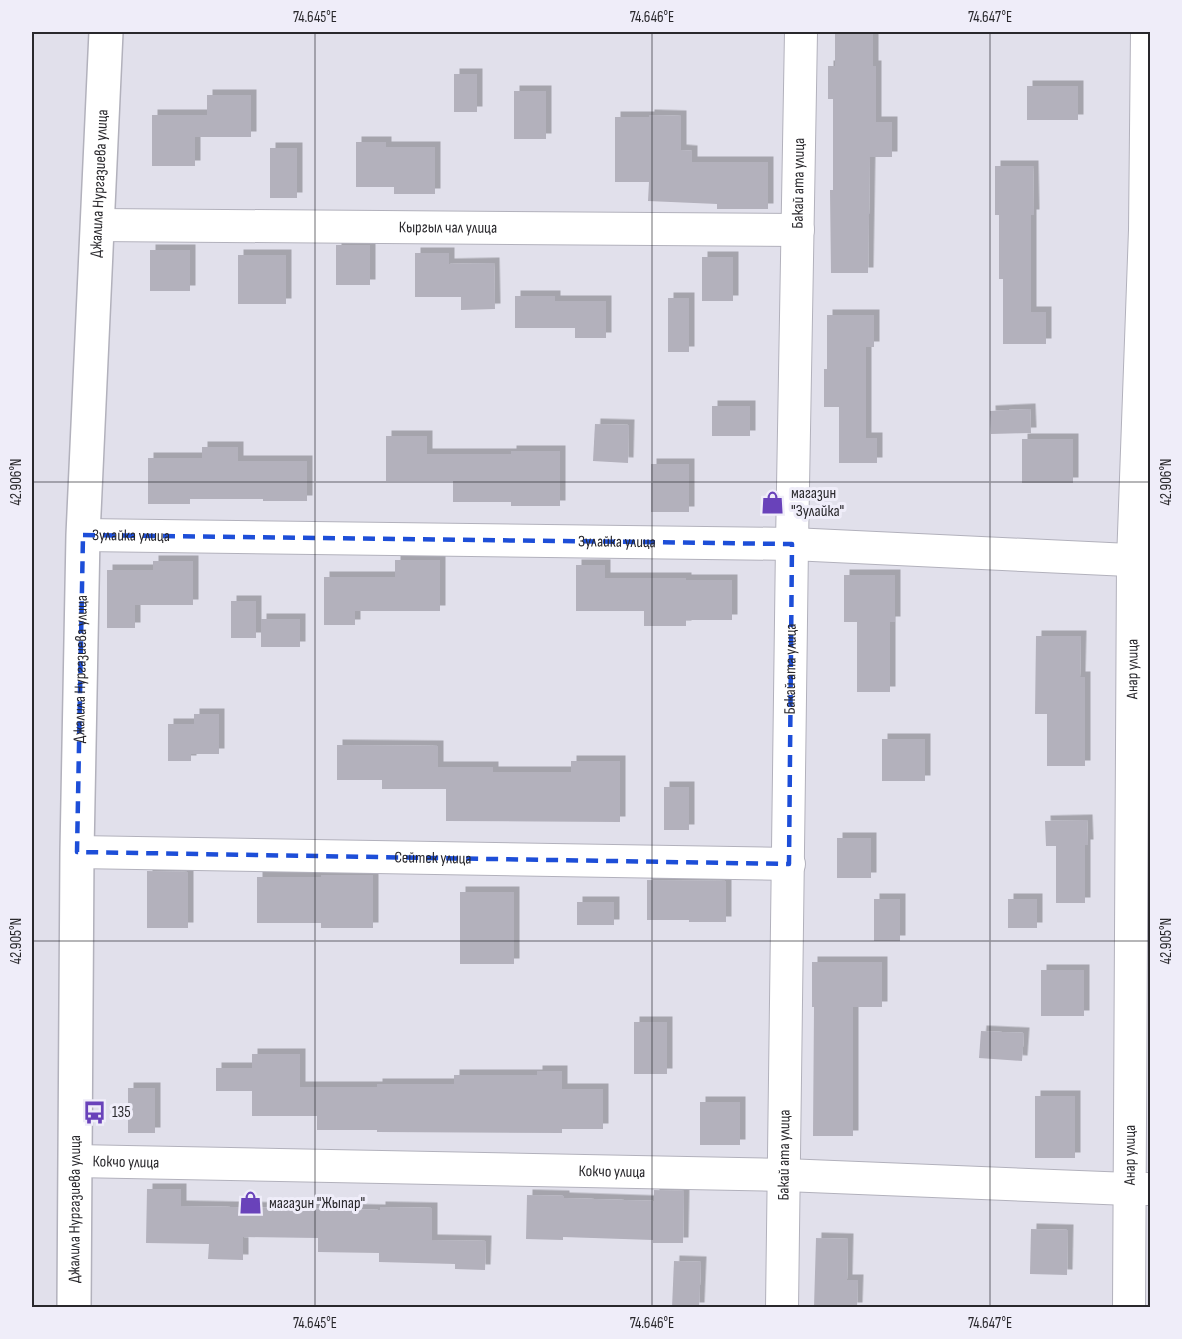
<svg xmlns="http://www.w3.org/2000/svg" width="1182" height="1339" viewBox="0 0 1182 1339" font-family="'Sofia Sans Condensed',sans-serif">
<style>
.building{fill:#b3b1bc;filter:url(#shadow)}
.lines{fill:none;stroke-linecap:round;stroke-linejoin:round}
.minor-casing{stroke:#b2b1bc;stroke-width:34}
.tertiary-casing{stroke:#b2b1bc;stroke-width:36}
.minor{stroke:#fff;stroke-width:32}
.tertiary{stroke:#fff;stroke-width:33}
.marked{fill:none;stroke:#1d4ed8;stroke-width:4.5;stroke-dasharray:12 8;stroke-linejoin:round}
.ticks{fill:none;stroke:#29282c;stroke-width:1.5;stroke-opacity:0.45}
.labels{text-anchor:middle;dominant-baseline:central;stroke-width:6;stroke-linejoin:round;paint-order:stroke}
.street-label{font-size:16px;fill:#29282c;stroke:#efedf9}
.poi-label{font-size:16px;fill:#29282c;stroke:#efedf9;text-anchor:start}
.neatline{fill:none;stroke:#29282c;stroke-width:2}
.ticks-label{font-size:15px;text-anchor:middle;fill:#29282c}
</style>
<defs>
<filter id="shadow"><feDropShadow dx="5.5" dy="-5.5" stdDeviation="0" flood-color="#0004"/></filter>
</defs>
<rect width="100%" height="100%" fill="#e1e0eb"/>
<g class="building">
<path d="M835,32h38v34h3v56h16v35h-22l-2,116h-37l-1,-83h3v-91h-5v-33h7z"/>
<rect x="454" y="74" width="23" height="38"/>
<rect x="1027" y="86" width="51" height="34"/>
<rect x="514" y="91" width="32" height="48"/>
<path d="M207,95h44v42h-56v29h-43v-51h55z"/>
<path d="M649,115l32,1v34l11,1v11h76v47h-51v-5l-69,-3 1,-19h-34v-65h34z"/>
<path d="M356,142h30v5h49v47h-41v-7h-38z"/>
<rect x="270" y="148" width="27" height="50"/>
<path d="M995,166h38l1,49h-3v97h15v32h-43v-65h-4v-64h-4z"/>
<rect x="336" y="245" width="34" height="40"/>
<rect x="150" y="250" width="40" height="41"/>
<path d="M415,253h34v11l45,-1 1,46 -34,1v-13h-46z"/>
<rect x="238" y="255" width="48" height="49"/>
<rect x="702" y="257" width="31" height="44"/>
<path d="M515,296h40v5h51v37h-31v-10h-60z"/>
<rect x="668" y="298" width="21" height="54"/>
<path d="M827,315h47v32h-8v91h11v25h-38v-56h-15v-38h3z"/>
<rect x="712" y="406" width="38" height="30"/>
<path d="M1030,409l1,24 -40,1 -1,-23z"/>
<path d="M595,424l34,1 -1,38 -35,-2z"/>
<path d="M386,436h41v18h84v-3h49v55h-49v-4h-58v-21h-67z"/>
<rect x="1022" y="439" width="51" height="44"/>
<path d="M202,447h36v14h69v40h-44v-2h-73v5h-42v-46h54z"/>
<rect x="651" y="464" width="38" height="48"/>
<path d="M395,560h45v51h-85v14h-31v-48h71z"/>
<path d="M153,561h40v44h-58v23h-28v-58h46z"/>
<path d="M576,565h29v13h81v2h46v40h-46v6h-42v-15h-68z"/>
<path d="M844,575h51v47h-5v70h-33v-70h-13z"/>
<rect x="231" y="601" width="25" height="37"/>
<rect x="261" y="619" width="39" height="28"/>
<path d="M1036,636h45l-1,41h5v89h-38v-52h-12z"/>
<path d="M194,714h25v40h-28v7h-23v-37h26z"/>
<rect x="882" y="739" width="43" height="42"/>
<path d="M337,745l101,1v21h55v5h78v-11h49v61l-174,-1v-32h-64v-9h-45z"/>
<rect x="664" y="787" width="25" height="43"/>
<path d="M1087,820l1,25h-3v58h-29v-57h-10l-1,-25z"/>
<rect x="837" y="838" width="34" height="40"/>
<path d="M147,871l41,1v56h-41z"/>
<path d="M321,875h52v53h-52v-5h-64v-46h64z"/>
<path d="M647,880l79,1v41h-37v-2h-42z"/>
<rect x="460" y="892" width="54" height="72"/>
<rect x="874" y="899" width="26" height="42"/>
<rect x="1008" y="899" width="29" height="29"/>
<rect x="577" y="902" width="37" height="23"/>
<path d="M812,962h70v45h-29v129h-40l1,-129h-2z"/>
<rect x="1041" y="970" width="43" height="46"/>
<rect x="634" y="1022" width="33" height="52"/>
<path d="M981,1031l43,2 -2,28 -43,-3z"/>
<path d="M252,1054h48v33h77v-3h77v-9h83v-4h25v18h41v40h-41v4l-185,-1v-2h-60v-14h-65v-25h-36v-23h36z"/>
<rect x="128" y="1088" width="27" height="45"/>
<rect x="1035" y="1096" width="40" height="62"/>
<rect x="700" y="1102" width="40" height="43"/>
<path d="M147,1189h34v17l199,4v-3l52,1v32l54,1 -1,29 -30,-1v-5l-76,-2v-9l-61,-1v-14l-75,-1v23l-35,-1 1,-15 -63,-1z"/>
<path d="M654,1190l30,1 -1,52h-30v-3l-90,-3v3l-37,-1 1,-44 37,1v2l90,3z"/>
<path d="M1031,1229l37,1 -1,45 -37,-1z"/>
<path d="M816,1238l32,1 -1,41h11l-1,28h-43z"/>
<path d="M674,1261l27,1 -2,46h-27z"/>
</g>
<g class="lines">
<defs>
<g id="minor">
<path id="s1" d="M97,225l701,5"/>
<path id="s2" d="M83,535l709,9 358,17"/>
<path id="s3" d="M77,852l712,12"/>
<path id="s4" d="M75,1161l710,14 344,14h21"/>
<path id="s5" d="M782,1308l10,-764 9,-512"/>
<path id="s6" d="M1129,1308l4,-747 12,-331 2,-198"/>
</g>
<g id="tertiary">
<path id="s7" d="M74,1308l3,-456 6,-317 23,-503"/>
</g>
</defs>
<use href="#minor" class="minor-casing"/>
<use href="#tertiary" class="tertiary-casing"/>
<use href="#minor" class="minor"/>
<use href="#tertiary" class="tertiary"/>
</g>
<path class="marked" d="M83,535l709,9 -3,320 -712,-12z"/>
<path class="ticks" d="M315,32v1276M652,32v1276M990,32v1276M32,482h1118M32,941h1118"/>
<defs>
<symbol id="shop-bare" viewBox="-9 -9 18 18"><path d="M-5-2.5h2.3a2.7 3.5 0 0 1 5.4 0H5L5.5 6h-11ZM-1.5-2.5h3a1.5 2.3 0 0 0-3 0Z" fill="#6942ba" stroke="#efedf9" stroke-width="2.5" paint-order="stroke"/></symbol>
<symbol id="bus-bare" viewBox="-9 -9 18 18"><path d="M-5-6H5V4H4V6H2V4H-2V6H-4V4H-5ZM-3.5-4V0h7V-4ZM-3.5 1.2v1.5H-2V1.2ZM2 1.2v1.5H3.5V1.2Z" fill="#6942ba" stroke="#efedf9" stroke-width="2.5" paint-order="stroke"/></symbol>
</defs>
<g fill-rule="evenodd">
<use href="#shop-bare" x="756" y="486" width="33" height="33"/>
<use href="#bus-bare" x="78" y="1096" width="33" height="33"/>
<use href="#shop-bare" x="234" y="1186" width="33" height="33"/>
</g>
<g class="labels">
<g class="street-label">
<text stroke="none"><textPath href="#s7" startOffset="1125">Джалила Нургазиева улица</textPath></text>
<text stroke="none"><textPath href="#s5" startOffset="1125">Бакай ата улица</textPath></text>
<text stroke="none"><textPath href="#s1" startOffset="351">Кыргыл чал улица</textPath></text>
<text stroke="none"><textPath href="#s2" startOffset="48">Зулайка улица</textPath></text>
<text stroke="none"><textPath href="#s2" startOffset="534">Зулайка улица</textPath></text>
<text stroke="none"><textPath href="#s7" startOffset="639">Джалила Нургазиева улица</textPath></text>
<text stroke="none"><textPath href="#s5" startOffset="639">Бакай ата улица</textPath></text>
<text stroke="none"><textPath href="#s6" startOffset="639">Анар улица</textPath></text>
<text stroke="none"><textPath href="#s3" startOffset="356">Сейтек улица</textPath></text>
<text stroke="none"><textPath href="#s5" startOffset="153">Бакай ата улица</textPath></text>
<text stroke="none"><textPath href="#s6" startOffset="153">Анар улица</textPath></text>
<text stroke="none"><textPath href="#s4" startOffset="51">Кокчо улица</textPath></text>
<text stroke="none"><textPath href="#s4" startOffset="537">Кокчо улица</textPath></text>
<text stroke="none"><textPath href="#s7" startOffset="99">Джалила Нургазиева улица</textPath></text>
</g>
<g class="poi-label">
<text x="791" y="493">магазин<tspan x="791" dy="18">"Зулайка"</tspan></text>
<text x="112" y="1112">135</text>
<text x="269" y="1203">магазин "Жыпар"</text>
</g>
</g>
<rect width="1182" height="1339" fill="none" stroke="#efedf9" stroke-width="66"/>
<rect x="33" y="33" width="1116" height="1273" class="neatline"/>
<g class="ticks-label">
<text x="315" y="22">74.645°E</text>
<text x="652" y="22">74.646°E</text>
<text x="990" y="22">74.647°E</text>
<text transform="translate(16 482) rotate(-90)" y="5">42.906°N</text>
<text transform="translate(1166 482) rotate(-90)" y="5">42.906°N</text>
<text transform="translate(16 941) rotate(-90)" y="5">42.905°N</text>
<text transform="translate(1166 941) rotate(-90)" y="5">42.905°N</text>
<text x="315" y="1328">74.645°E</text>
<text x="652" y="1328">74.646°E</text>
<text x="990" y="1328">74.647°E</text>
</g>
</svg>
